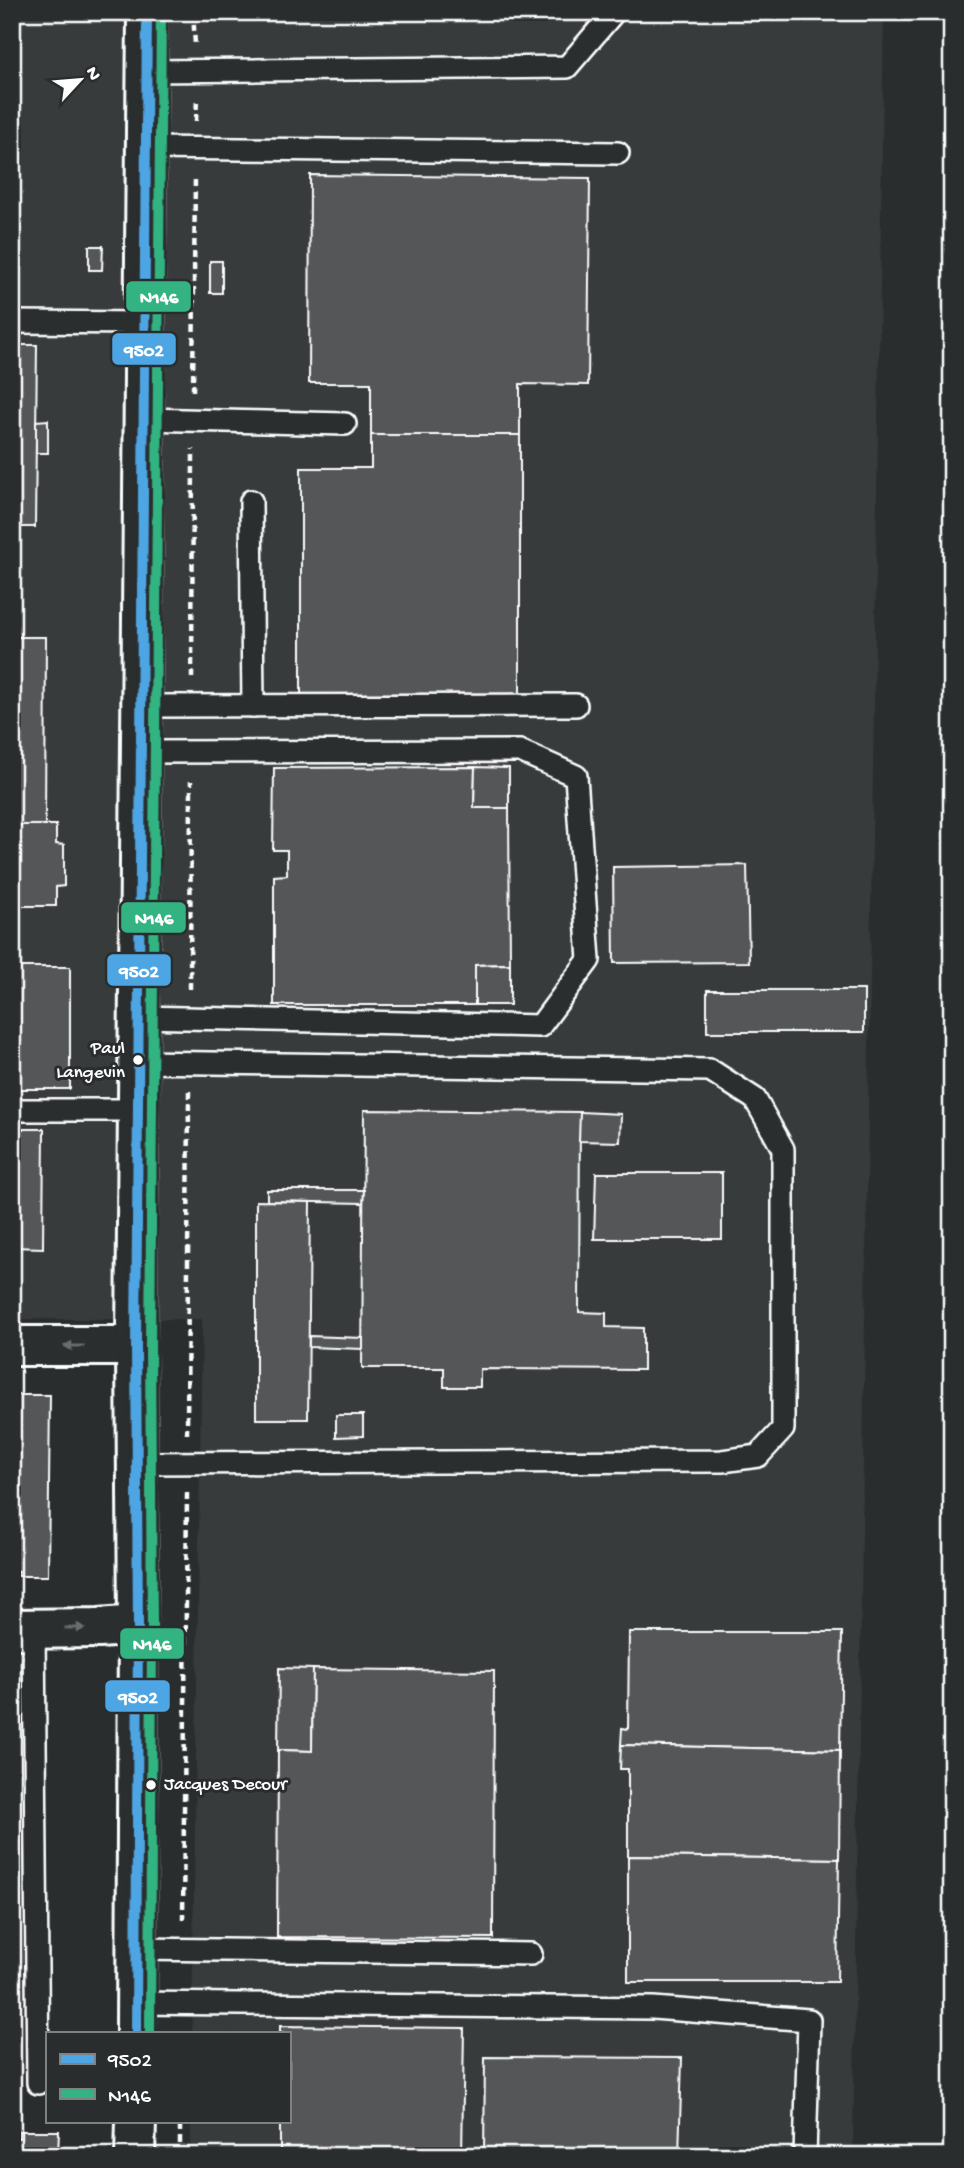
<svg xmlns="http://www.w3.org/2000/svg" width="964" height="2168" viewBox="0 0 964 2168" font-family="'Gochi Hand',sans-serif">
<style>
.built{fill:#373a3b}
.building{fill:#555758;stroke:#fff;stroke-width:2}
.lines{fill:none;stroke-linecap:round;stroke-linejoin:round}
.service-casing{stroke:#fff;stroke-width:26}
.minor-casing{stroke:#fff;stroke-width:44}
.tertiary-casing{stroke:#fff;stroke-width:44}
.path{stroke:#fff;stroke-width:4.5;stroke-dasharray:7 5;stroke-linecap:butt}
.service{stroke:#2a2d2e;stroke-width:21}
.minor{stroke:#2a2d2e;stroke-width:38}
.tertiary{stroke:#2a2d2e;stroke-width:38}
.bus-1-casing{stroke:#2a2d2e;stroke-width:16}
.bus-2-casing{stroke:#2a2d2e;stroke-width:16}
.bus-1{stroke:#4da5e3;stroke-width:10}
.bus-2{stroke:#33b382;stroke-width:10}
.oneway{fill:#6a6c6d}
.bus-dot{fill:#fff;stroke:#2a2d2e;stroke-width:2.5}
.labels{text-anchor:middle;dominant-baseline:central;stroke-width:6;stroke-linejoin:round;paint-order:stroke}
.bus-label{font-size:19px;fill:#fff;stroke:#2a2d2e;text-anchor:end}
.line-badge{stroke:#2a2d2e;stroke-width:2.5}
.badge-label{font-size:19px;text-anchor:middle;font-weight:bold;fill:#fff}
</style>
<rect width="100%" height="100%" fill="#2a2d2e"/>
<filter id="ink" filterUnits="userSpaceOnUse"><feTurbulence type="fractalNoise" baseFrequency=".0143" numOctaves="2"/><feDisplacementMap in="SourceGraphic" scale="14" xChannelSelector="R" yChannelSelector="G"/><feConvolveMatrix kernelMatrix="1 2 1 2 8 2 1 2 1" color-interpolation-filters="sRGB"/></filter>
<g filter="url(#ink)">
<path class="built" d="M12,12h872l-31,2144h-662v-35h98v-88h-97l10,-714h-190z"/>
<g class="building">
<path d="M310,175l280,3 -2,207 -68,-1v51h-149v-52h-62z"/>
<path d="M89,246h14l-1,24h-13z"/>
<rect x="210" y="261" width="12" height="32"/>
<path d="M12,345h25l-2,182h-23z"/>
<path d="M48,420v33h-12v-32z"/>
<path d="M371,435h149v261l-219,-1v-227h70z"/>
<path d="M12,637h34l-1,188h-33z"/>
<path d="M475,767l-1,41h35l1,156 -35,1v40h-201v-129l13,-1v-25h-14l1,-82z"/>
<path d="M475,767l34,1v40h-35z"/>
<path d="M12,825h44v19l8,1v41l-8,1v19h-44z"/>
<path d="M747,865l2,97 -135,1 -1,-96z"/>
<path d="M510,964v41h-35v-40z"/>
<rect x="12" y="967" width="58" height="122"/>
<rect x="707" y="990" width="157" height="42"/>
<path d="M364,1110l216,2 -1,200 27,1v14l37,1v42l-163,-1v18h-36v-19h-82z"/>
<path d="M580,1112l41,2 -1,28 -41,-1z"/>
<path d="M12,1129h32l-1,119 -31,-1z"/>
<path d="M596,1173h126v66h-128z"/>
<path d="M267,1190h97l-1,13 -96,-2z"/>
<path d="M256,1201l54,1 -2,217h-52z"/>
<path d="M309,1336l54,2v11l-54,-2z"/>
<path d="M12,1395h38l-2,181h-30l1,-5h-7z"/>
<path d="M336,1415h27v21l-27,1z"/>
<path d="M629,1632h213l-2,118 -219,-5 1,-17 6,1z"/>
<path d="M279,1668l34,1 -1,82 -34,-1z"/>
<path d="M313,1669l181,2 -1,267 -216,-1 1,-187 34,1z"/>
<path d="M621,1745l219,5 -1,109 -211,-3v-87h-8z"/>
<path d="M628,1856l211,3 -2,123h-209z"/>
<path d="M280,2026l184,2 -2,128h-182v-35h9v-88h-9z"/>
<path d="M485,2057l197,1 -3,98h-195z"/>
<path d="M19,2131h40l-1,25h-46v-18h7z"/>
</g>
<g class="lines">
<defs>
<g id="service">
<path d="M148,71l419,-4 47,-55"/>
<path d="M147,148l471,5"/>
<path d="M12,322l133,1"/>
<path d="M144,419l201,5"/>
<path d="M251,501l2,205"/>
<path d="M142,706l434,-1"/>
<path d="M139,1017l401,9 49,-66 -13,-184 -56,-25 -379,1"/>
<path d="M12,1110h126"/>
<path d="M137,1463l585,-2 36,-5 25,-27v-280l-28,-50 -45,-29 -571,-8"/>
<path d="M34,1629l4,454"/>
<path d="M136,1949l395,5"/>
<path d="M136,2003l517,5 156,12 -4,136"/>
</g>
<g id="minor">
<path d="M12,1346h124"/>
<path d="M138,1625l-2,-279 11,-1334"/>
</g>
<g id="tertiary">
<path d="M12,1629l87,-1 39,-3 -2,408"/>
<path d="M135,2156l1,-35"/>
</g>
</defs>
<use href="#service" class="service-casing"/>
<use href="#minor" class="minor-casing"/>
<use href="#tertiary" class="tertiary-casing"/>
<g class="path">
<path d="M193,12l2,33"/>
<path d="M196,121l1,-22"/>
<path d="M193,391l2,-215"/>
<path d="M192,678l1,-229"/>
<path d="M190,989l1,-208"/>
<path d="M187,1434l2,-345"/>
<path d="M183,1920l4,-428"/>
<path d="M180,2156v-35"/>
</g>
<use href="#service" class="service"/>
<use href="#minor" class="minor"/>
<use href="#tertiary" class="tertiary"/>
<defs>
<path id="bus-1" d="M136,2033l2,-408 -2,-279 11,-1334"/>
<path id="bus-2" d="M150,2033l2,-408 -2,-279 11,-1334"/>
</defs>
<use href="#bus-1" class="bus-1-casing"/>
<use href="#bus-2" class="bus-2-casing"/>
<use href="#bus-1" class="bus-1"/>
<use href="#bus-2" class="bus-2"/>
</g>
<defs><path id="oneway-solid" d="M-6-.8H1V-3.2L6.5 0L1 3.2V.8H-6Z" transform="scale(1.75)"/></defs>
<g class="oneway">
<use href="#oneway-solid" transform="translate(74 1346) rotate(180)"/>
<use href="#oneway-solid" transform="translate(75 1628)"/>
</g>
</g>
<g class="bus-dot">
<circle cx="138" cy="1060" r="6"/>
<circle cx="151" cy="1785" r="6"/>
</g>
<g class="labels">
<g class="bus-label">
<text x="125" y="1049">Paul<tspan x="125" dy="24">Langevin</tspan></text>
<text x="164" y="1785" text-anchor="start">Jacques Decour</text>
</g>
</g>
<g class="line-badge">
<rect x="125" y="280" width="67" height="33" rx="7" fill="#33b382"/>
<rect x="111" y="332" width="66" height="34" rx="7" fill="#4da5e3"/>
<rect x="120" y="901" width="67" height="33" rx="7" fill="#33b382"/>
<rect x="106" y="953" width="66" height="34" rx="7" fill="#4da5e3"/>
<rect x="119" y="1627" width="66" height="33" rx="7" fill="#33b382"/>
<rect x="104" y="1679" width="67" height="34" rx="7" fill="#4da5e3"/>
</g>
<g class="badge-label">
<text x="159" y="303">N146</text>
<text x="144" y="356">9502</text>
<text x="154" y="924">N146</text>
<text x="139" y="977">9502</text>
<text x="152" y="1650">N146</text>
<text x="138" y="1703">9502</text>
</g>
<rect width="964" height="2168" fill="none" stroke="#2a2d2e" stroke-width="42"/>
<rect x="21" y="21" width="922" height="2126" fill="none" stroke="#fff" stroke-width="2.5" filter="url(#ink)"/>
<rect x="46" y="2032" width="245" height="91" fill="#2a2d2e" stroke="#7f8182" stroke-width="2"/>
<rect x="60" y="2054" width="35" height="10" fill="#4da5e3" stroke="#7f8182" stroke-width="2"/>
<text x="108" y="2066" font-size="21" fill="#ffffff">9502</text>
<rect x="60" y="2089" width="35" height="10" fill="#33b382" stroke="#7f8182" stroke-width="2"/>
<text x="108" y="2102" font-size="21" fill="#ffffff">N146</text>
<g transform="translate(80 80) rotate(64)" stroke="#2a2d2e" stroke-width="5" paint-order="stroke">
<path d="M0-5L12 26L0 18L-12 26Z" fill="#ffffff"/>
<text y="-10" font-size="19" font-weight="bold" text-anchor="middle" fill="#ffffff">N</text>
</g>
</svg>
